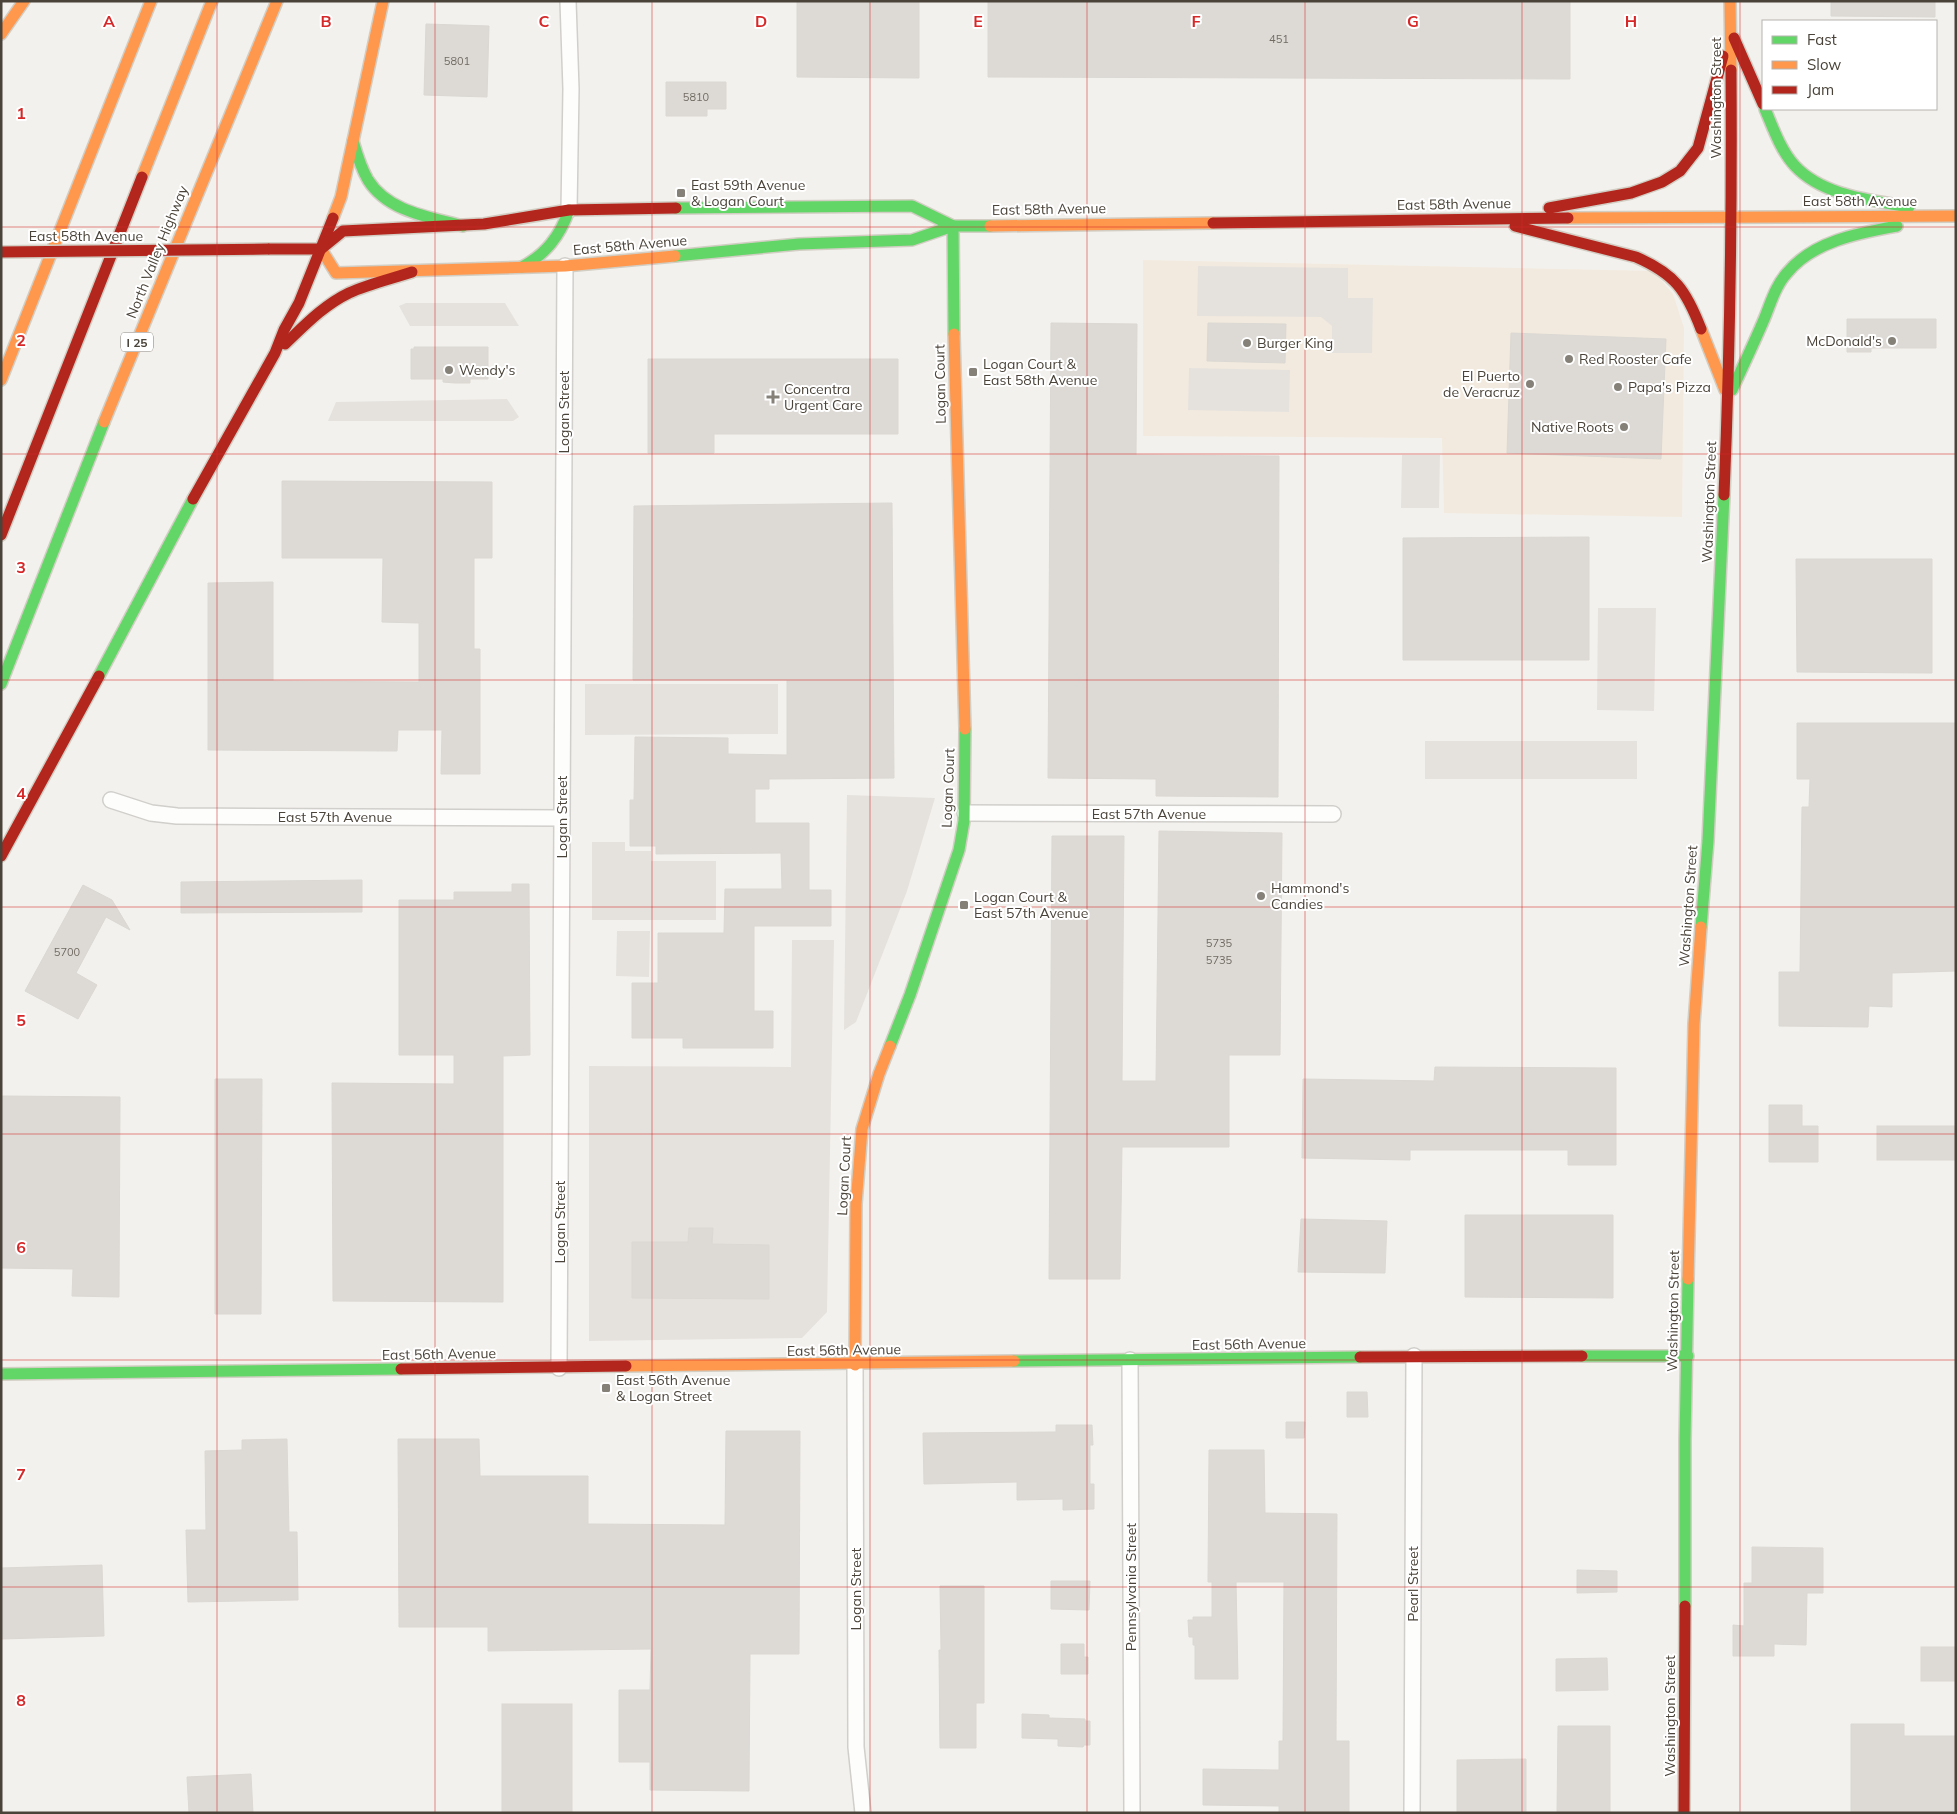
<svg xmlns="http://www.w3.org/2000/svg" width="1957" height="1814" viewBox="0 0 1957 1814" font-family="Mulish,sans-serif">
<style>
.commercial{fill:#f2eade}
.parking{fill:#e5e2de}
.building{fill:#dddad6;stroke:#dbd8d3}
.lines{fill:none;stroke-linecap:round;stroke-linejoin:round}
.street-casing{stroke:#d1cfcb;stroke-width:18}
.fast-casing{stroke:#d2cec4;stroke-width:14}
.slow-casing{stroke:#d2cec4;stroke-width:14}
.jam-casing{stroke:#d2cec4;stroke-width:14}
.street{stroke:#fdfdfc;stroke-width:15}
.fast{stroke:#63d668;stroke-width:11}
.slow{stroke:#ff974d;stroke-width:11}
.jam{stroke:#b3261e;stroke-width:11}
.jam-bridge-casing{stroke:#d2cec4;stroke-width:14;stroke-linecap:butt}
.jam-bridge{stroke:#b3261e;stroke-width:11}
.grid{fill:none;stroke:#d62828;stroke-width:1;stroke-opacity:0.55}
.poi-dot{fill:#858078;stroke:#fff;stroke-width:2}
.labels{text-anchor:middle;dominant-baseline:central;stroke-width:4;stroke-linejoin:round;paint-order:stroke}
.number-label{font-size:11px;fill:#706a61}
.shield{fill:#fff;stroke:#807b74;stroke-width:1}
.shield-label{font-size:12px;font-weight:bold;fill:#4a4339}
.street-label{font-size:14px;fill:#4a4339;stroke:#fff}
.poi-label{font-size:14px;fill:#4a4339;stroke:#fff;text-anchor:start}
.grid-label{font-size:16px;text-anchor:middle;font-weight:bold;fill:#d62828;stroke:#fff;stroke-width:4;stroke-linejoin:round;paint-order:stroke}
</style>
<rect width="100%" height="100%" fill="#f3f1ed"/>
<path class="commercial" d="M1143,260l510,11 20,23 11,34 -2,189 -238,-4 -2,-75 -299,-2z"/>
<g class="parking">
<path d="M1198,266l150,2v30h25l-1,55h-40v-27l-11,-9 -124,-1z"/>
<path d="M406,303h99l14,23h-109l-11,-20z"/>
<path d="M1189,368l101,2 -1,42 -101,-2z"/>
<path d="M507,399l12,18 -6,4h-185l8,-19z"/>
<path d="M1402,455h38l-1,53h-38z"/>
<path d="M1598,608h58l-2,103 -57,-1z"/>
<path d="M585,684h193v50l-193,1z"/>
<rect x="1425" y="741" width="212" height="38"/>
<path d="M847,795l88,3 -28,93 -51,131 -12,8z"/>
<path d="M592,842h33v9h26v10h65v59h-124z"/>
<path d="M617,931h33l-1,46 -33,-1z"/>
<path d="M792,940h42l-7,372 -25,26 -213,3v-275l202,1z"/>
</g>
<g class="building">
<path d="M797,1h122v77l-122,-1z"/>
<path d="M988,1h582v78l-582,-2z"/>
<path d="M1831,1h104v16l-104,-1z"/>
<path d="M426,24l63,2 -2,71 -63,-2z"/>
<path d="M666,82h60v27h-19v7h-41z"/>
<path d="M1847,319h89v29h-65v4h-24z"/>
<path d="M1051,323l86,1 -1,131 143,1 -1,341 -122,-1v-17l-108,-1z"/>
<path d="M1208,323l78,1 -1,39 -78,-2z"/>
<path d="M1511,333l155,6 -5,120 -154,-6z"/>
<path d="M414,347h74v32h-18v4h-15l-12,-1v-3h-32v-30h3z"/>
<path d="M648,359h250v75h-184v19h-66z"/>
<path d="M282,481l210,1v76h-18v91h6v125h-39l1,-44h-44l-1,21 -189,-1v-167l65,-1v99l146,1v-59l-37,-1 1,-64h-101z"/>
<path d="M892,503l2,275 -125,1v10h-14v34h54v67h22v36h-77v85h19v37h-90v-10h-51v-55h26v-50h66l1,-44h57l-1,-36 -125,1v-8h-26v-46h4l1,-63 93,1v16l59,1v-75h-154l1,-174z"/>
<path d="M1589,537v123h-186v-122z"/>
<path d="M1796,559h136v114l-135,-1z"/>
<path d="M1797,723h159v248l-64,2v34l-23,-1 -1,21 -89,-1v-54h21l2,-165h7l1,-28h-13z"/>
<path d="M1159,831l123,2 -2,222h-51v92h-107l-2,132h-71l3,-443h72l-2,245h34z"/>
<path d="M362,880v32l-181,1v-31z"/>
<path d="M512,884h17l1,171 -27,1v246l-170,-1 -1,-218 122,1v-29h-55v-155h55v-8h58z"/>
<path d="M83,885l29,15 18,30 -24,-13 -30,56 21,12 -19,34 -53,-28z"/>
<path d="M1435,1067l181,1v97h-48v-15h-158v10l-108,-2 1,-79 131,2z"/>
<path d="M215,1079h47l-1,235h-46z"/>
<path d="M1,1096l119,1 -1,200 -47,-1 1,-27 -72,-1z"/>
<path d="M1769,1105h33v21h16v36h-49z"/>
<rect x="1877" y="1126" width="79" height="34"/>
<path d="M1465,1215h148v83l-148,-1z"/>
<path d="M1301,1219l86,2 -2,52 -87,-1z"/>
<path d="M689,1228h24l-1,16 57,1v54l-137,-1v-56h56z"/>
<path d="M1347,1392h20l1,25h-21z"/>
<path d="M1286,1422h19l-1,16h-18z"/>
<path d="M1056,1425h36l1,20h-3v39h4v25l-31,1v-11l-46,1v-18l-93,2 -1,-51 133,-1z"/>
<path d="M726,1431h74l-1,223h-49l-1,137 -99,-1v-28h-31v-72h31l1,-41 -163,2v-24h-89l-1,-188h81l1,37h108v48l137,1z"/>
<path d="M287,1439l2,93h8l1,68 -110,2 -2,-72h20l-1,-79 37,-1v-10z"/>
<path d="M1209,1450h55l1,63 72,1 -1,227h13v72h-70v-7l-76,-1v-36l76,1v-29h4l1,-159h-48l2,97h-43v-34h-2v-8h-4l-1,-17h5v-3h19v-35h-4z"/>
<path d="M1752,1547l71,1v45h-16l-1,52 -32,-1v12h-41v-31l11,1v-43h8z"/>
<path d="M102,1565l2,71 -103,3v-71z"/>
<path d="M1577,1570l40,1v21l-40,1z"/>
<path d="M1051,1581h39l-1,29 -38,-1z"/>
<path d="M940,1586h44v117h-8v45h-36l-1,-98h2z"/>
<path d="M1061,1644h23v13h4v17h-27z"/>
<rect x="1921" y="1647" width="35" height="34"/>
<path d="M1607,1658l1,32 -52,1v-32z"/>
<rect x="502" y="1704" width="70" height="109"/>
<path d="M1022,1714l27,1v3l36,1v2h5v24h-6l-1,2 -25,-1v-7l-36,-1z"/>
<path d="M1851,1724h53v12h52v77h-105z"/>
<path d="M1558,1726h52v87h-53z"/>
<path d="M1526,1759v54h-69v-53z"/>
<path d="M251,1774l2,39h-64l-2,-36z"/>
</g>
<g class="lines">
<defs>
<g id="street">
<path d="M568,1l3,88 -2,121"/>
<path d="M111,800l40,13 26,3 385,2"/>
<path d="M965,813l368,1"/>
<path d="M1130,1360l2,453"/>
<path d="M855,1365l1,382 7,66"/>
<path d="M559,1368l6,-1102"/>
<path d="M1412,1813l2,-457"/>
</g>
<g id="fast">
<path d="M1765,109c8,19 16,42 30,57 28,30 76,34 114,41"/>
<path d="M353,141c4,14 8,27 15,39 20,32 62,37 95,46"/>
<path d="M676,208l236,-2 41,20"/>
<path d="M953,226l1,108"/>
<path d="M675,256l124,-12 113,-4 41,-14h37"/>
<path d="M522,267c24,-13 38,-31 47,-57"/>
<path d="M1732,390c11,-24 23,-49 33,-73 6,-15 11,-32 22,-44 26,-32 72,-40 110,-47"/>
<path d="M99,676l94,-177"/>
<path d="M1,684l103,-262"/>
<path d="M1701,927l7,-86 16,-346"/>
<path d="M890,1046l20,-51 49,-145 5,-29 1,-92"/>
<path d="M1582,1356h106"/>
<path d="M1014,1361l346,-4"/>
<path d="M1,1374l400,-5"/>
<path d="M1685,1606v-165l3,-162"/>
</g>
<g id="slow">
<path d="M1730,1l1,69"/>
<path d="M1,34l23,-33"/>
<path d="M142,177l70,-176"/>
<path d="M333,218l8,-21 42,-196"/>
<path d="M1568,218l388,-2"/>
<path d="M990,226l223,-3"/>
<path d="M321,249l15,24 229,-7 110,-10"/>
<path d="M1701,329l24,61"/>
<path d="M954,334l11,395"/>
<path d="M1,380l150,-379"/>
<path d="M104,422l173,-421"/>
<path d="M1688,1279l6,-255 7,-97"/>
<path d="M855,1365l1,-161 6,-75 17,-55 11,-28"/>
<path d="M626,1366l388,-5"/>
</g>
<g id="jam">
<path d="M1734,38l29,66"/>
<path d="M1549,208l82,-15 31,-11 18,-11 18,-23 25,-92"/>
<path d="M1213,223l355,-5"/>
<path d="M1515,226l121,31c39,17 50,33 65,72"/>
<path d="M268,249h53l22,-18 141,-7 85,-14 107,-2"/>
<path d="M285,344c20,-19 39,-39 64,-51 20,-9 42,-14 63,-21"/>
<path d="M1724,495c6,-142 8,-283 7,-425"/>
<path d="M193,499l82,-146 9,-23 15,-27 34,-85"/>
<path d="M1,535l141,-358"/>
<path d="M1,856l98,-180"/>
<path d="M1360,1357l222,-1"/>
<path d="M401,1369l225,-3"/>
<path d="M1684,1813l1,-207"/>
</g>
</defs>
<use href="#street" class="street-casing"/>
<use href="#fast" class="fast-casing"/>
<use href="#slow" class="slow-casing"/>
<use href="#jam" class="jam-casing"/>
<use href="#street" class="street"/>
<use href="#fast" class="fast"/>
<use href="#slow" class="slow"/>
<use href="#jam" class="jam"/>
<defs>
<path id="jam-bridge" d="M1,252l267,-3"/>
</defs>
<use href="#jam-bridge" class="jam-bridge-casing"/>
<use href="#jam-bridge" class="jam-bridge"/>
</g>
<path class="grid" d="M217,1v1812M435,1v1812M652,1v1812M870,1v1812M1087,1v1812M1305,1v1812M1522,1v1812M1740,1v1812M1,227h1955M1,454h1955M1,680h1955M1,907h1955M1,1134h1955M1,1360h1955M1,1587h1955"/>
<g class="poi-dot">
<rect x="676" y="188" width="10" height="10" rx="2.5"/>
<circle cx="1892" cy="341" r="5"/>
<circle cx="1247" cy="343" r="5"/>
<circle cx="1569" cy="359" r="5"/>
<circle cx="449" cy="370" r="5"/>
<rect x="968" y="367" width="10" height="10" rx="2.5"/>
<circle cx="1530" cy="384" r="5"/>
<circle cx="1618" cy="387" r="5"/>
<path d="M770.5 389.5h5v5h5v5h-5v5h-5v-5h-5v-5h5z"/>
<circle cx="1624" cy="427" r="5"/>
<circle cx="1261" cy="896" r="5"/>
<rect x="959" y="900" width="10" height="10" rx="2.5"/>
<rect x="601" y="1383" width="10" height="10" rx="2.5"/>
</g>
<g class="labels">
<g class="number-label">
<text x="1279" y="39">451</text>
<text x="457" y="61">5801</text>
<text x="696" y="97">5810</text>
<text x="1219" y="943">5735</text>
<text x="67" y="952">5700</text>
<text x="1219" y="960">5735</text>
</g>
<rect class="shield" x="121" y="332.5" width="32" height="19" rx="4"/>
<g class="shield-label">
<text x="137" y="342">I 25</text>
</g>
<g class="street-label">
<text transform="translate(1716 98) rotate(-90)">Washington Street</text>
<text x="1860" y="201">East 58th Avenue</text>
<text transform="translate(1454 204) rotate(-1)">East 58th Avenue</text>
<text transform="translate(1049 209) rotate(-1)">East 58th Avenue</text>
<text x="86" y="236">East 58th Avenue</text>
<text transform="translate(630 245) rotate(-5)">East 58th Avenue</text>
<text transform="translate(157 252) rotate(-68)">North Valley Highway</text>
<text transform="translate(940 384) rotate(-91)">Logan Court</text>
<text transform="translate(564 412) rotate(-90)">Logan Street</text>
<text transform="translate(1709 502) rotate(-88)">Washington Street</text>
<text transform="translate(948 788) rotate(-88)">Logan Court</text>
<text x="1149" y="814">East 57th Avenue</text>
<text x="335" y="817">East 57th Avenue</text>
<text transform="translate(562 817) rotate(-90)">Logan Street</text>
<text transform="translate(1688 906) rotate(-86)">Washington Street</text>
<text transform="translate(844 1176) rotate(-87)">Logan Court</text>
<text transform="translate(560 1222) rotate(-90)">Logan Street</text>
<text transform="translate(1673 1311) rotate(-89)">Washington Street</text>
<text transform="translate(1249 1344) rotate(-1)">East 56th Avenue</text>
<text transform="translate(844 1350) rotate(-1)">East 56th Avenue</text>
<text transform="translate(439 1354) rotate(-1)">East 56th Avenue</text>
<text transform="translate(1413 1584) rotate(-90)">Pearl Street</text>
<text transform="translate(1131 1587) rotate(-90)">Pennsylvania Street</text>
<text transform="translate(856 1589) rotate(-90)">Logan Street</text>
<text transform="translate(1670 1716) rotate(-90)">Washington Street</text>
</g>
<g class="poi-label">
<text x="691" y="185">East 59th Avenue<tspan x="691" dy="16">&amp; Logan Court</tspan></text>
<text x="1882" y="341" text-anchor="end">McDonald's</text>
<text x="1257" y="343">Burger King</text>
<text x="1579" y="359">Red Rooster Cafe</text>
<text x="983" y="364">Logan Court &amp;<tspan x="983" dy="16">East 58th Avenue</tspan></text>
<text x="459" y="370">Wendy's</text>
<text x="1520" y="376" text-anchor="end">El Puerto<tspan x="1520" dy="16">de Veracruz</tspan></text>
<text x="1628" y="387">Papa's Pizza</text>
<text x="784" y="389">Concentra<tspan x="784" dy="16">Urgent Care</tspan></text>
<text x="1614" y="427" text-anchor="end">Native Roots</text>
<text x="1271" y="888">Hammond's<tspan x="1271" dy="16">Candies</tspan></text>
<text x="974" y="897">Logan Court &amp;<tspan x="974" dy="16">East 57th Avenue</tspan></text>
<text x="616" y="1380">East 56th Avenue<tspan x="616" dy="16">&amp; Logan Street</tspan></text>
</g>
</g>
<g class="grid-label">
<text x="109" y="27">A</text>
<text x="326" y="27">B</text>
<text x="544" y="27">C</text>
<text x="761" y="27">D</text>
<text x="978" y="27">E</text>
<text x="1196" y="27">F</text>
<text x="1413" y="27">G</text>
<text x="1631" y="27">H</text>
<text x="21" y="119">1</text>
<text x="21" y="346">2</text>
<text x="21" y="573">3</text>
<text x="21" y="799">4</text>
<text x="21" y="1026">5</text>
<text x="21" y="1253">6</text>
<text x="21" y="1480">7</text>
<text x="21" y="1706">8</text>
</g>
<rect width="1957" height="1814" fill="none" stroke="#4a4339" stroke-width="5"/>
<rect x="1762" y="20" width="175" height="90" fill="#ffffff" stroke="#b7b4b0"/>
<rect x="1772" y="36" width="25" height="8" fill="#63d668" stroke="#b7b4b0"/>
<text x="1807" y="45" font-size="15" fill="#4a4339">Fast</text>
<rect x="1772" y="61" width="25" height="8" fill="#ff974d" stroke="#b7b4b0"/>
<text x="1807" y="70" font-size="15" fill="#4a4339">Slow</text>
<rect x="1772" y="86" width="25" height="8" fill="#b3261e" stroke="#b7b4b0"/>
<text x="1807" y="95" font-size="15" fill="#4a4339">Jam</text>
</svg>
